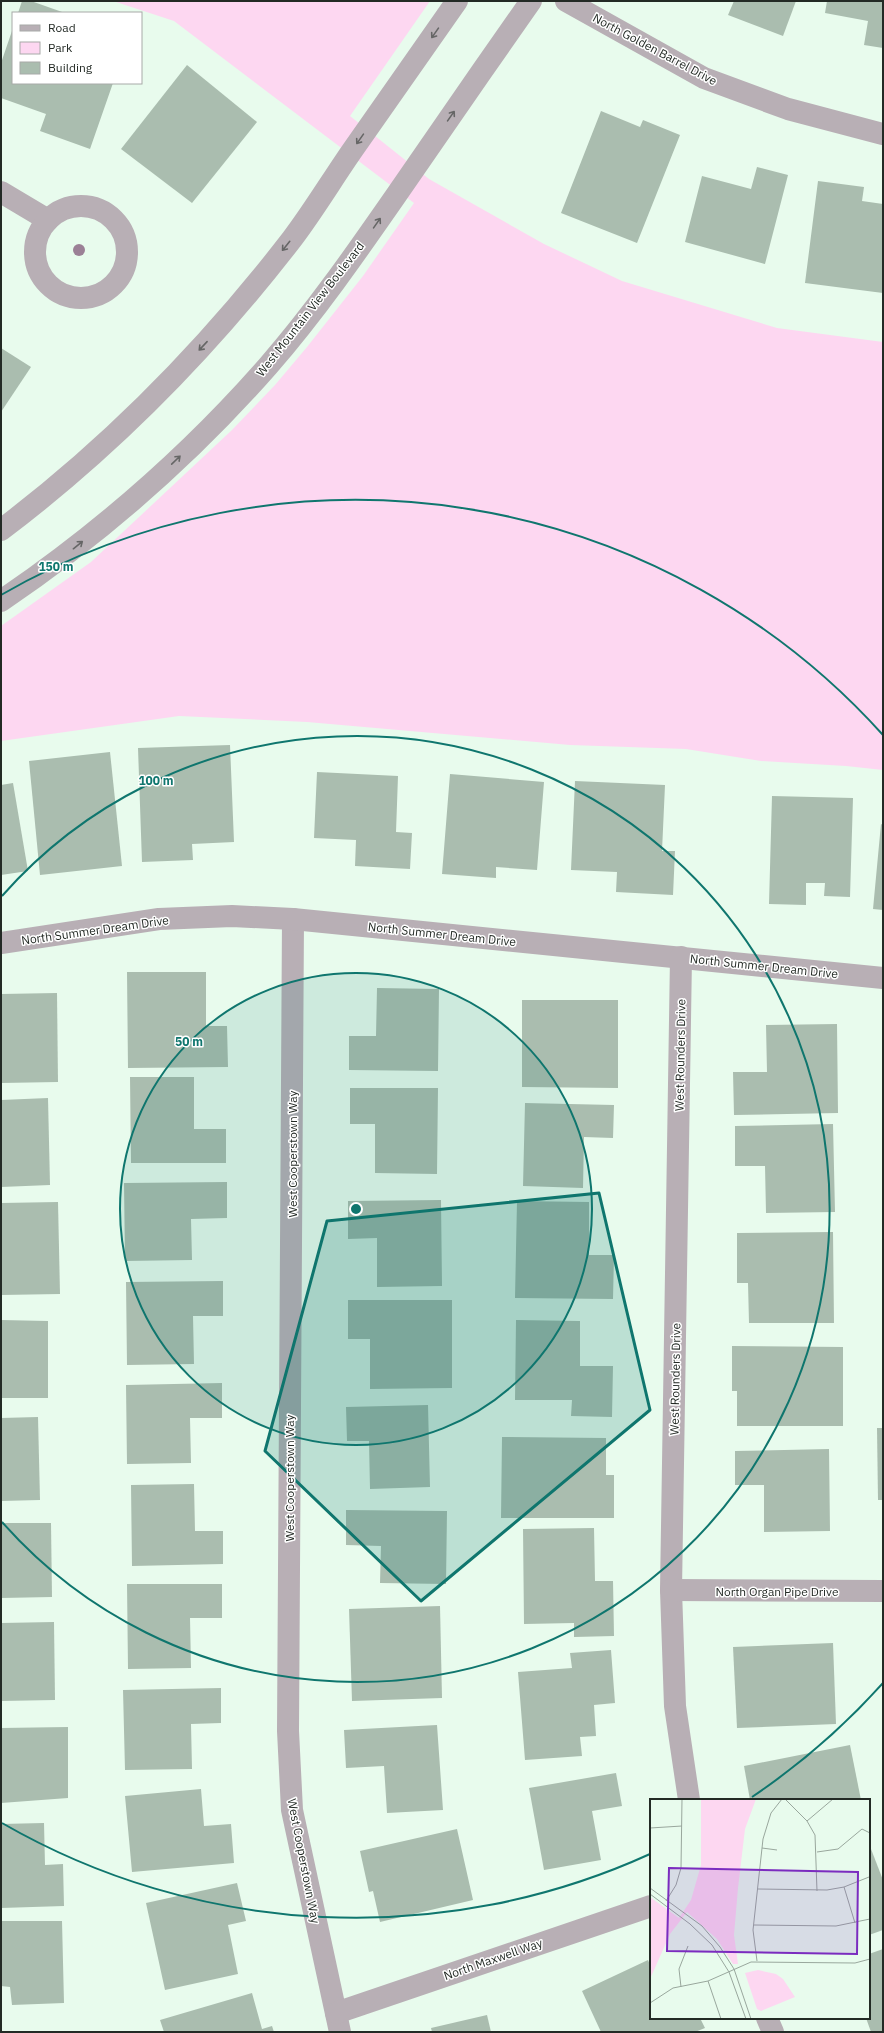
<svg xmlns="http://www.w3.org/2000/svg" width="884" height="2033" viewBox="0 0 884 2033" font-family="'IBM Plex Sans',sans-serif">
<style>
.green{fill:#fdd7f1}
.building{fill:#aabdaf}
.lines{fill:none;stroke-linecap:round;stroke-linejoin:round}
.minor{stroke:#b8afb5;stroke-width:22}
.tree{fill:#9b8096}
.oneway{stroke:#666}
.marked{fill:#0f766e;fill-opacity:0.2;stroke:#0f766e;stroke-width:3;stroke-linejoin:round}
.ring{fill:none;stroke:#0f766e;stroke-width:2}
.labels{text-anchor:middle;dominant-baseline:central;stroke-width:3;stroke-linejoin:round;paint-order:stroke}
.street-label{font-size:12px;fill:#232a25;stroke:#fff}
.inset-road{fill:none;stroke:#99a79d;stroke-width:1}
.view{fill:#7b2cbf;fill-opacity:0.15;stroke:#7b2cbf;stroke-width:2}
.inset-edge{fill:none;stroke:#232a25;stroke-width:2}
.centre{fill:#0f766e;stroke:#fff;stroke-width:2}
.ring-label{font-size:12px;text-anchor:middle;font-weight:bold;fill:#0f766e;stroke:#fff;stroke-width:3;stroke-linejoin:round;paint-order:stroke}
</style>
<rect width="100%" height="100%" fill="#e8fbed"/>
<path class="green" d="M113,1h317l-80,115 79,63 115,65 78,37 155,47 106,14v428l-37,-4 -85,-5 -75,-12 -116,-4 -263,-23 -128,-6 -178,25v-115l90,-64 141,-132 43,-45 32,-38 56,-71 51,-73 -240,-182z"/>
<g class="building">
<path d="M22,1h9l34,12h-47z"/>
<path d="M734,1h62l-13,35 -55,-21z"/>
<path d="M827,1h56v47l-19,-3 4,-24 -43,-8z"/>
<path d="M13,28v55h100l-23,66 -50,-18 6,-17 -45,-16v-35z"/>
<path d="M187,65l70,57 -65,81 -71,-54z"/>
<path d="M601,111l39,16 3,-7 37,15 -43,108 -76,-30z"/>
<path d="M757,167l31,8 -23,89 -80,-22 17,-66 49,13z"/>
<path d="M818,181l46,6 -2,14 21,3v89l-78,-10z"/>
<path d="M1,348l30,19 -30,45z"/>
<path d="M230,745l4,97 -42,2 1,16 -51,2 -4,-114z"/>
<path d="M110,752l12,114 -82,9 -11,-114z"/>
<path d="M317,772l81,4 -2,56 16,1 -2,36 -55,-3 1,-26 -42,-2z"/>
<path d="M450,774l94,8 -7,88 -41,-3v11l-54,-4z"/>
<path d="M575,781l90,4 -3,66h13l-2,44 -57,-3 1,-20 -46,-2z"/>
<path d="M13,783l15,88 -27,4v-90z"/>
<path d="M772,796l81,2 -3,99 -26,-1 1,-13h-19v22l-37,-1z"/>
<path d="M881,824l2,1v85l-10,-1z"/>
<path d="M127,972h79v54h21l1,41 -100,1z"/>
<path d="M377,988l62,1 -1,82 -89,-1v-34h27z"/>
<path d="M57,993l1,89 -57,1v-89z"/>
<path d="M522,1000h96v88l-96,-1z"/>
<path d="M837,1024l1,89 -104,2 -1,-43h34l-1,-47z"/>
<path d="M130,1077h64v52h32v34h-95z"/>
<path d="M350,1088h88l-1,86 -62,-1v-49h-25z"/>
<path d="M48,1098l2,87 -49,2v-87z"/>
<path d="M525,1103l89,2 -1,33 -29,-1 -1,51 -60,-2z"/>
<path d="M833,1124l2,88 -69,1 -1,-47h-30v-40z"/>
<path d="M227,1182v36l-36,1 1,41 -67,1 -1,-78z"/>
<path d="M441,1200l1,86 -65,1v-49l-29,1v-38z"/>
<path d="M517,1201l72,1v53h25l-1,44 -98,-1z"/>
<path d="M58,1202l2,92 -59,1v-92z"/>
<path d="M833,1232l1,91h-85l-1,-40h-11v-50z"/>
<path d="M223,1281v35h-30l1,48 -67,1 -1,-83z"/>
<path d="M348,1300h104v88l-82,1v-50h-22z"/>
<path d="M1,1320l47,1v77h-47z"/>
<path d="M516,1320l64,1v45h33l-1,51 -41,-1 1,-16h-57z"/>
<path d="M732,1346l111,1v79h-106v-35h-5z"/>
<path d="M222,1383v35h-32l1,45 -64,1 -1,-79z"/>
<path d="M428,1405l2,82 -60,2 -1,-48h-22l-1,-34z"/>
<path d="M38,1417l2,83 -39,1v-83z"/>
<path d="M877,1428h6v72h-5z"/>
<path d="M502,1437l104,1v37h8v43h-113z"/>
<path d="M829,1449l1,82 -66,1v-47h-29v-34z"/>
<path d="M194,1484l1,47h28v33l-91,2 -1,-81z"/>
<path d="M346,1510l101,1 -1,73 -66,-1 1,-37 -35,-1z"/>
<path d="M1,1523h50l1,74 -51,1z"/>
<path d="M594,1528l1,53h18l1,55 -40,1v-14l-50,1 -1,-95z"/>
<path d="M127,1584h95v34h-32l1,50 -63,1z"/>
<path d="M440,1606l2,92 -90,3 -3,-92z"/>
<path d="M54,1622l1,78 -54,1v-78z"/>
<path d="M833,1643l3,81 -99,4 -4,-81z"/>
<path d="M611,1650l4,53 -21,2 2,31 -16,1 2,19 -57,4 -7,-88 54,-4 -2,-15z"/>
<path d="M221,1688v35l-30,1 1,45 -67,1 -2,-80z"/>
<path d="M437,1725l6,85 -56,3 -3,-47 -38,2 -2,-38z"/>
<path d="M68,1727v71l-67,5v-75z"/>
<path d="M850,1745l11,55h-111l-6,-34z"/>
<path d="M616,1773l6,33 -30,5 9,49 -57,10 -15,-82z"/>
<path d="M201,1789l3,37 27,-2 3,39 -102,9 -7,-76z"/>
<path d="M44,1823l1,42 18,-1 1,42 -63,2v-84z"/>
<path d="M457,1829l16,71 -93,22 -7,-31 -4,1 -9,-41z"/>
<path d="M871,1849l12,31v50l-14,5v-85z"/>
<path d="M237,1883l9,38 -18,4 10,49 -73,16 -19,-87z"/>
<path d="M1,1921h61l2,82 -52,2 -2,-18 -9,-1z"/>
<path d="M883,1949v83h-12l-5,-14h3v-64z"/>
<path d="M648,1960l3,7v51h49l5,10 -10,4h-94l-19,-41z"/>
<path d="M252,1993l10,36 10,-3 2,6h-110l-4,-12z"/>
<path d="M487,2015l4,17h-59l-1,-4z"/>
</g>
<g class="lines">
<g class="minor">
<path d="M566,1l138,77 84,31 95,25"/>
<path d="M1,192l47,28"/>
<circle cx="81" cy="252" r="46"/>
<path d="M1,530c110,-83 207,-182 291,-291 22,-29 41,-61 62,-91 34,-49 69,-98 103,-147"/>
<path d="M1,601c97,-66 189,-146 267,-235 47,-54 88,-113 129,-172 44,-64 89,-129 134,-193"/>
<path d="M293,919l-5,812 4,79 48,222"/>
<path d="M1,943l158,-24 73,-3 61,3 590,59"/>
<path d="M681,957l-10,633 4,116 14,94"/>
<path d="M671,1590l212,1"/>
<path d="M336,2013l315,-107"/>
<path d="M767,2018l6,14"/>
</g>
</g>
<circle class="tree" cx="79" cy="250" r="6"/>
<defs><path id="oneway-shaft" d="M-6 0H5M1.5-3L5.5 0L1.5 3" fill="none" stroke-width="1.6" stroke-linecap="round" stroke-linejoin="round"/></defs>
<g class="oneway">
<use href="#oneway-shaft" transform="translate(435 33) rotate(125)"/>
<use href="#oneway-shaft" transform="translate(451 116) rotate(-55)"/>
<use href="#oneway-shaft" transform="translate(360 139) rotate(125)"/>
<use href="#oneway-shaft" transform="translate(377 223) rotate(-55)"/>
<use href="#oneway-shaft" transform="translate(286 246) rotate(129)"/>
<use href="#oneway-shaft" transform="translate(203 346) rotate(133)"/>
<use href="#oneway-shaft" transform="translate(176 460) rotate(-44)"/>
<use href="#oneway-shaft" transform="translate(78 545) rotate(-39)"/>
</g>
<path class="marked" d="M599,1193l51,217 -229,191 -156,-150 62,-230z"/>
<circle cx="356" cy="1209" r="236" fill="#0f766e" fill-opacity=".12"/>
<g class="ring">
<circle cx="356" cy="1209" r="236"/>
<path d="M2 896A473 473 0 1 1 2 1522"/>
<path d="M883 1683A709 709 0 0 1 752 1797M650 1854A709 709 0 0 1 2 1823M1 595A709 709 0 0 1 883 735"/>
</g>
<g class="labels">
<g class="street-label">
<text transform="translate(655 49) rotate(28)">North Golden Barrel Drive</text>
<text transform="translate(310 309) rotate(-52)">West Mountain View Boulevard</text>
<text transform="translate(95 930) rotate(-8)">North Summer Dream Drive</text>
<text transform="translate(442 934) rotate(6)">North Summer Dream Drive</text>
<text transform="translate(764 966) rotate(6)">North Summer Dream Drive</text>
<text transform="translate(680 1055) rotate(-89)">West Rounders Drive</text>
<text transform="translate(292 1154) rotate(-90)">West Cooperstown Way</text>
<text transform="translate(675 1379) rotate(-89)">West Rounders Drive</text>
<text transform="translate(289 1478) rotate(-90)">West Cooperstown Way</text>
<text x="777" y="1591">North Organ Pipe Drive</text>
<text transform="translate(304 1861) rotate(79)">West Cooperstown Way</text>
<text transform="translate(493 1959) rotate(-19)">North Maxwell Way</text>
</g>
</g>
<g transform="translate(650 1799)">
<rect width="220" height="220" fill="#e8fbed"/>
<path d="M51,0h55l-11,30 -7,59 -4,47 4,29h-5l-16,-25 -30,-27 -17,22 -20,45v-82l29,21 12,-18 10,-35zM108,171l18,4 7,5 12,18 -34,14 -4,-2 -12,-36z" fill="#fdd7f1"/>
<path class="inset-road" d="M135,0l22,22 8,14 2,56M157,22l26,-22M0,29l32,-2M112,49l15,2M167,53l21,-3 24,-20 8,4M194,88l11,36M0,89l52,38 18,21 14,22 17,50M108,90l69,1 17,-3 25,-10M0,95l40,30 22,21 17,27 17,47M16,102l10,-16 5,-17 1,-69M104,126l82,1 34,-7M107,162l-4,-31 10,-91 8,-26 11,-14M58,182l13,38M31,188l-2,-18 9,-23M0,204l23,-15 35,-7 43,-19 104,1 15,-4"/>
<path class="view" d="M19,69l189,4 -1,82 -190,-3z"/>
<rect width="220" height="220" class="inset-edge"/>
</g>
<circle cx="356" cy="1209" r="6" class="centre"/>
<g class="ring-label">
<text x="56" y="571">150 m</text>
<text x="156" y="785">100 m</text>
<text x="189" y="1046">50 m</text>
</g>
<rect width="884" height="2033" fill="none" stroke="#232a25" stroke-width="4"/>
<rect x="12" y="12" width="130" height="72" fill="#ffffff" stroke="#a7aaa8"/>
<rect x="20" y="25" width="20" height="6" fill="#b8afb5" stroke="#a7aaa8"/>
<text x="48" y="32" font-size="12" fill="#232a25">Road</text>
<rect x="20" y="42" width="20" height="12" fill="#fdd7f1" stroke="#a7aaa8"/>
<text x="48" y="52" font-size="12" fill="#232a25">Park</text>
<rect x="20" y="62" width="20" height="12" fill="#aabdaf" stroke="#a7aaa8"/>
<text x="48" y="72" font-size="12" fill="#232a25">Building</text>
</svg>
